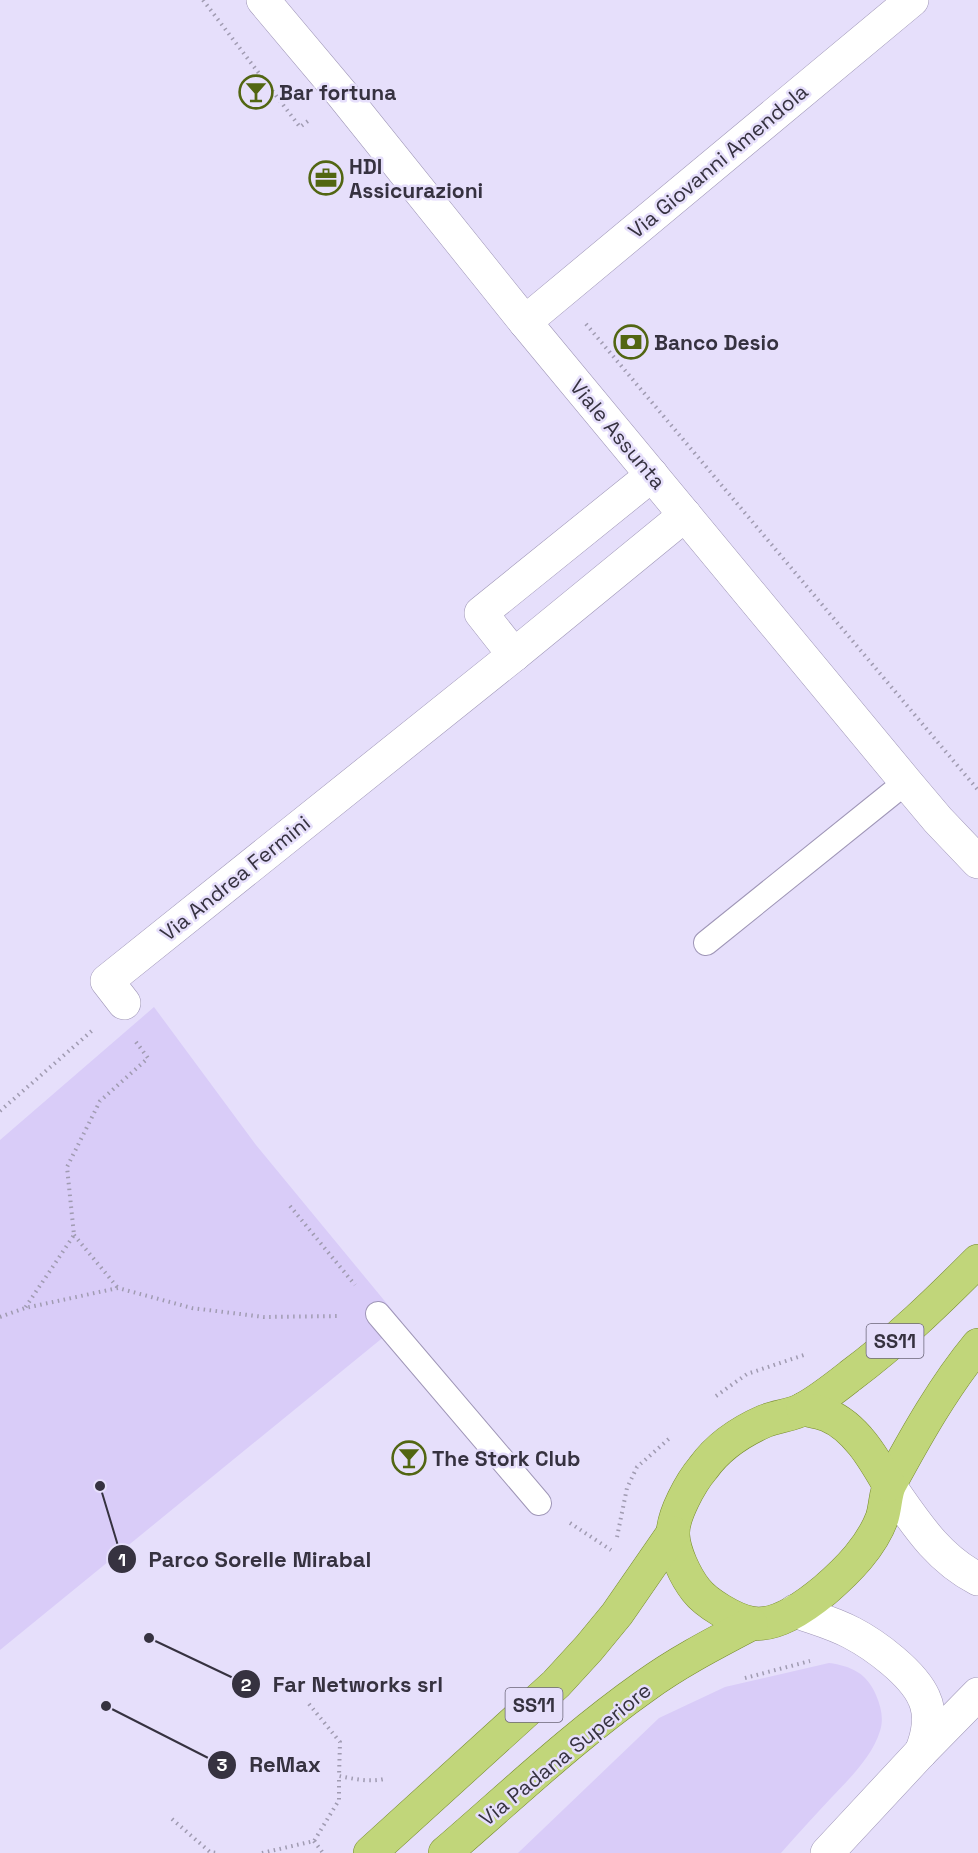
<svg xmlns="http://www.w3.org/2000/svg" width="978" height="1853" viewBox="0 0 978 1853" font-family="'Space Grotesk',sans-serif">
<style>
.green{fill:#d9ccf8}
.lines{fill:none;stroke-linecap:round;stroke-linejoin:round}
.lane-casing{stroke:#9f96b7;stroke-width:26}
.street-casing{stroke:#9f96b7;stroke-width:34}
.primary-casing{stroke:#768b2c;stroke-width:34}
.path{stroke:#a09bb1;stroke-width:4;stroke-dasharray:1.5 4.5;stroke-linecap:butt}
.lane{stroke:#fff;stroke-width:24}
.street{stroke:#fff;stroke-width:33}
.primary{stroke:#c1d67a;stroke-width:33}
.labels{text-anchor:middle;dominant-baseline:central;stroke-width:5;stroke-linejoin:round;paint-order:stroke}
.shield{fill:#e6dffb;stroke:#6b6678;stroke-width:1.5}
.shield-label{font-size:20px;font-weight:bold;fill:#363240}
.poi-label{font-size:21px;font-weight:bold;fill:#363240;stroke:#e6dffb;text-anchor:start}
.street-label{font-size:21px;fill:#363240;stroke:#e6dffb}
.leader{fill:none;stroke:#363240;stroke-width:2}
.callout-dot{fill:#363240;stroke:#e6dffb;stroke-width:2}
.mark-label{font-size:18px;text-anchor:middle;font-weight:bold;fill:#fff}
.callout-label{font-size:22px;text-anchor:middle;font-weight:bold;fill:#363240;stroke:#e6dffb;stroke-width:5;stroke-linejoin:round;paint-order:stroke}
</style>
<rect width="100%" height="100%" fill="#e6dffb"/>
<g class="green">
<path d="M154,1007l102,138 146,177 -402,328v-510z"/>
<path d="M829,1663c22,3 38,10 47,32 5,12 8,23 4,36 -8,26 -31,48 -49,67 -17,18 -34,37 -50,55h-263l141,-135 66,-31z"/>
</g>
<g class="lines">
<defs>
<g id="lane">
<path d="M706,943l200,-161"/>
<path d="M378,1314l161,189"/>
</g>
<g id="street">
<path d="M263,0l79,94 183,228 381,460 32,38 40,42"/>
<path d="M525,322l387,-322"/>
<path d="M514,655l171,-140"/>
<path d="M124,1003l-17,-22 407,-326 -33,-42 171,-138"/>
<path d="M889,1485c26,37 48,73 89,94"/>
<path d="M795,1611c19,7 39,12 57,22 23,12 61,40 72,65 8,17 4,38 -3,54"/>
<path d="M827,1853l94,-101 57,-58"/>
</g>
<g id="primary">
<path d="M978,1261c-41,41 -81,80 -128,115 -14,11 -29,23 -45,32 -11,7 -27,8 -40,13 -23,10 -47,26 -62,47 -12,14 -31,48 -30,67 1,17 12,41 23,55 10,13 38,30 55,33 25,5 56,-18 74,-33 23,-20 46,-43 57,-72 4,-12 3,-26 9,-36 25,-46 53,-96 87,-137"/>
<path d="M803,1409c8,2 16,3 24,6 29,12 47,44 62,70"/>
<path d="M370,1853l186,-169 33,-36 28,-34 56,-81"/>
<path d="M445,1853c65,-56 129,-117 200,-167 33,-24 70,-43 106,-62"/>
</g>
</defs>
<use href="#lane" class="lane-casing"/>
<use href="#street" class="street-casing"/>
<use href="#primary" class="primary-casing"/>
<g class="path">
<path d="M203,0l97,127 8,-6"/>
<path d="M586,324l392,466"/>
<path d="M136,1042l12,16 -48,43 -33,66 7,68 -49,73 93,-20 74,20 72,9 77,-1"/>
<path d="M0,1111l94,-82"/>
<path d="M290,1206l65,79"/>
<path d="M74,1235l44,53"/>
<path d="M0,1317l25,-9"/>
<path d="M716,1396l31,-22 60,-20"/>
<path d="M570,1523l41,27"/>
<path d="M617,1537l10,-49 10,-21 34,-30"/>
<path d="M745,1678l65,-17"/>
<path d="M309,1704l31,38 -1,34"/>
<path d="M172,1819l38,33 7,1"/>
<path d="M314,1841l9,12"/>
<path d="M262,1853l52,-12 25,-41v-24c15,3 33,7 48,2"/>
</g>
<use href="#lane" class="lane"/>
<use href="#street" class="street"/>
<use href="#primary" class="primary"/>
</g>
<defs>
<symbol id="bar-ring" viewBox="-11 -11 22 22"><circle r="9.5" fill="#e6dffb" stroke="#526612" stroke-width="1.5"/><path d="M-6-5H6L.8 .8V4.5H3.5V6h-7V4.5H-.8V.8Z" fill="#526612"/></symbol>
<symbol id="office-ring" viewBox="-11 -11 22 22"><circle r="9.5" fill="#e6dffb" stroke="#526612" stroke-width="1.5"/><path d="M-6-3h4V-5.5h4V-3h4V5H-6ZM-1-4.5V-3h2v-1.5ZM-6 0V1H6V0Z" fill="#526612"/></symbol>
<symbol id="bank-ring" viewBox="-11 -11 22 22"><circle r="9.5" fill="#e6dffb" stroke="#526612" stroke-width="1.5"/><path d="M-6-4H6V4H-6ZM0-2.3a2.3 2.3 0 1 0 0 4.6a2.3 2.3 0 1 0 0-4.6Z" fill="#526612"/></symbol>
</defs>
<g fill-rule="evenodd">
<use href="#bar-ring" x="237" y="73" width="38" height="38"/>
<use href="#office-ring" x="307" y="159" width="38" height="38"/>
<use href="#bank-ring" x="612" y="323" width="38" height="38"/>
<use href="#bar-ring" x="390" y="1439" width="38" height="38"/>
</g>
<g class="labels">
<g class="shield">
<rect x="866.5" y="1324" width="57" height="34" rx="4.5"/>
<rect x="505.5" y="1688" width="57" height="34" rx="4.5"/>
</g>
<g class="shield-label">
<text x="895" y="1341">SS11</text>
<text x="534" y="1705">SS11</text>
</g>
<g class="poi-label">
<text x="279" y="92">Bar fortuna</text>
<text x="349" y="166">HDI<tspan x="349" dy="24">Assicurazioni</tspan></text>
<text x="654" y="342">Banco Desio</text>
<text x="432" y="1458">The Stork Club</text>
</g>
<g class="street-label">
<text transform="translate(718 161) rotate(-40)">Via Giovanni Amendola</text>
<text transform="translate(618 434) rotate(50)">Viale Assunta</text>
<text transform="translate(235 878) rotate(-39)">Via Andrea Fermini</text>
<text transform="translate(565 1754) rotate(-39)">Via Padana Superiore</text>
</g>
</g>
<path class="leader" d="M100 1486L122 1559M149 1638L246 1684M106 1706L222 1765"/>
<g class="callout-dot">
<circle cx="100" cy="1486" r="6"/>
<circle cx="149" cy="1638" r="6"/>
<circle cx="106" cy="1706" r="6"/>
<circle cx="122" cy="1559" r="15"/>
<circle cx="246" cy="1684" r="15"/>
<circle cx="222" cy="1765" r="15"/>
</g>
<g class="mark-label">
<text x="122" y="1566">1</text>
<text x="246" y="1691">2</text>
<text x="222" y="1771">3</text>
</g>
<g class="callout-label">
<text x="260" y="1567">Parco Sorelle Mirabal</text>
<text x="358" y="1692">Far Networks srl</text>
<text x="285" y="1772">ReMax</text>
</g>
</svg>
